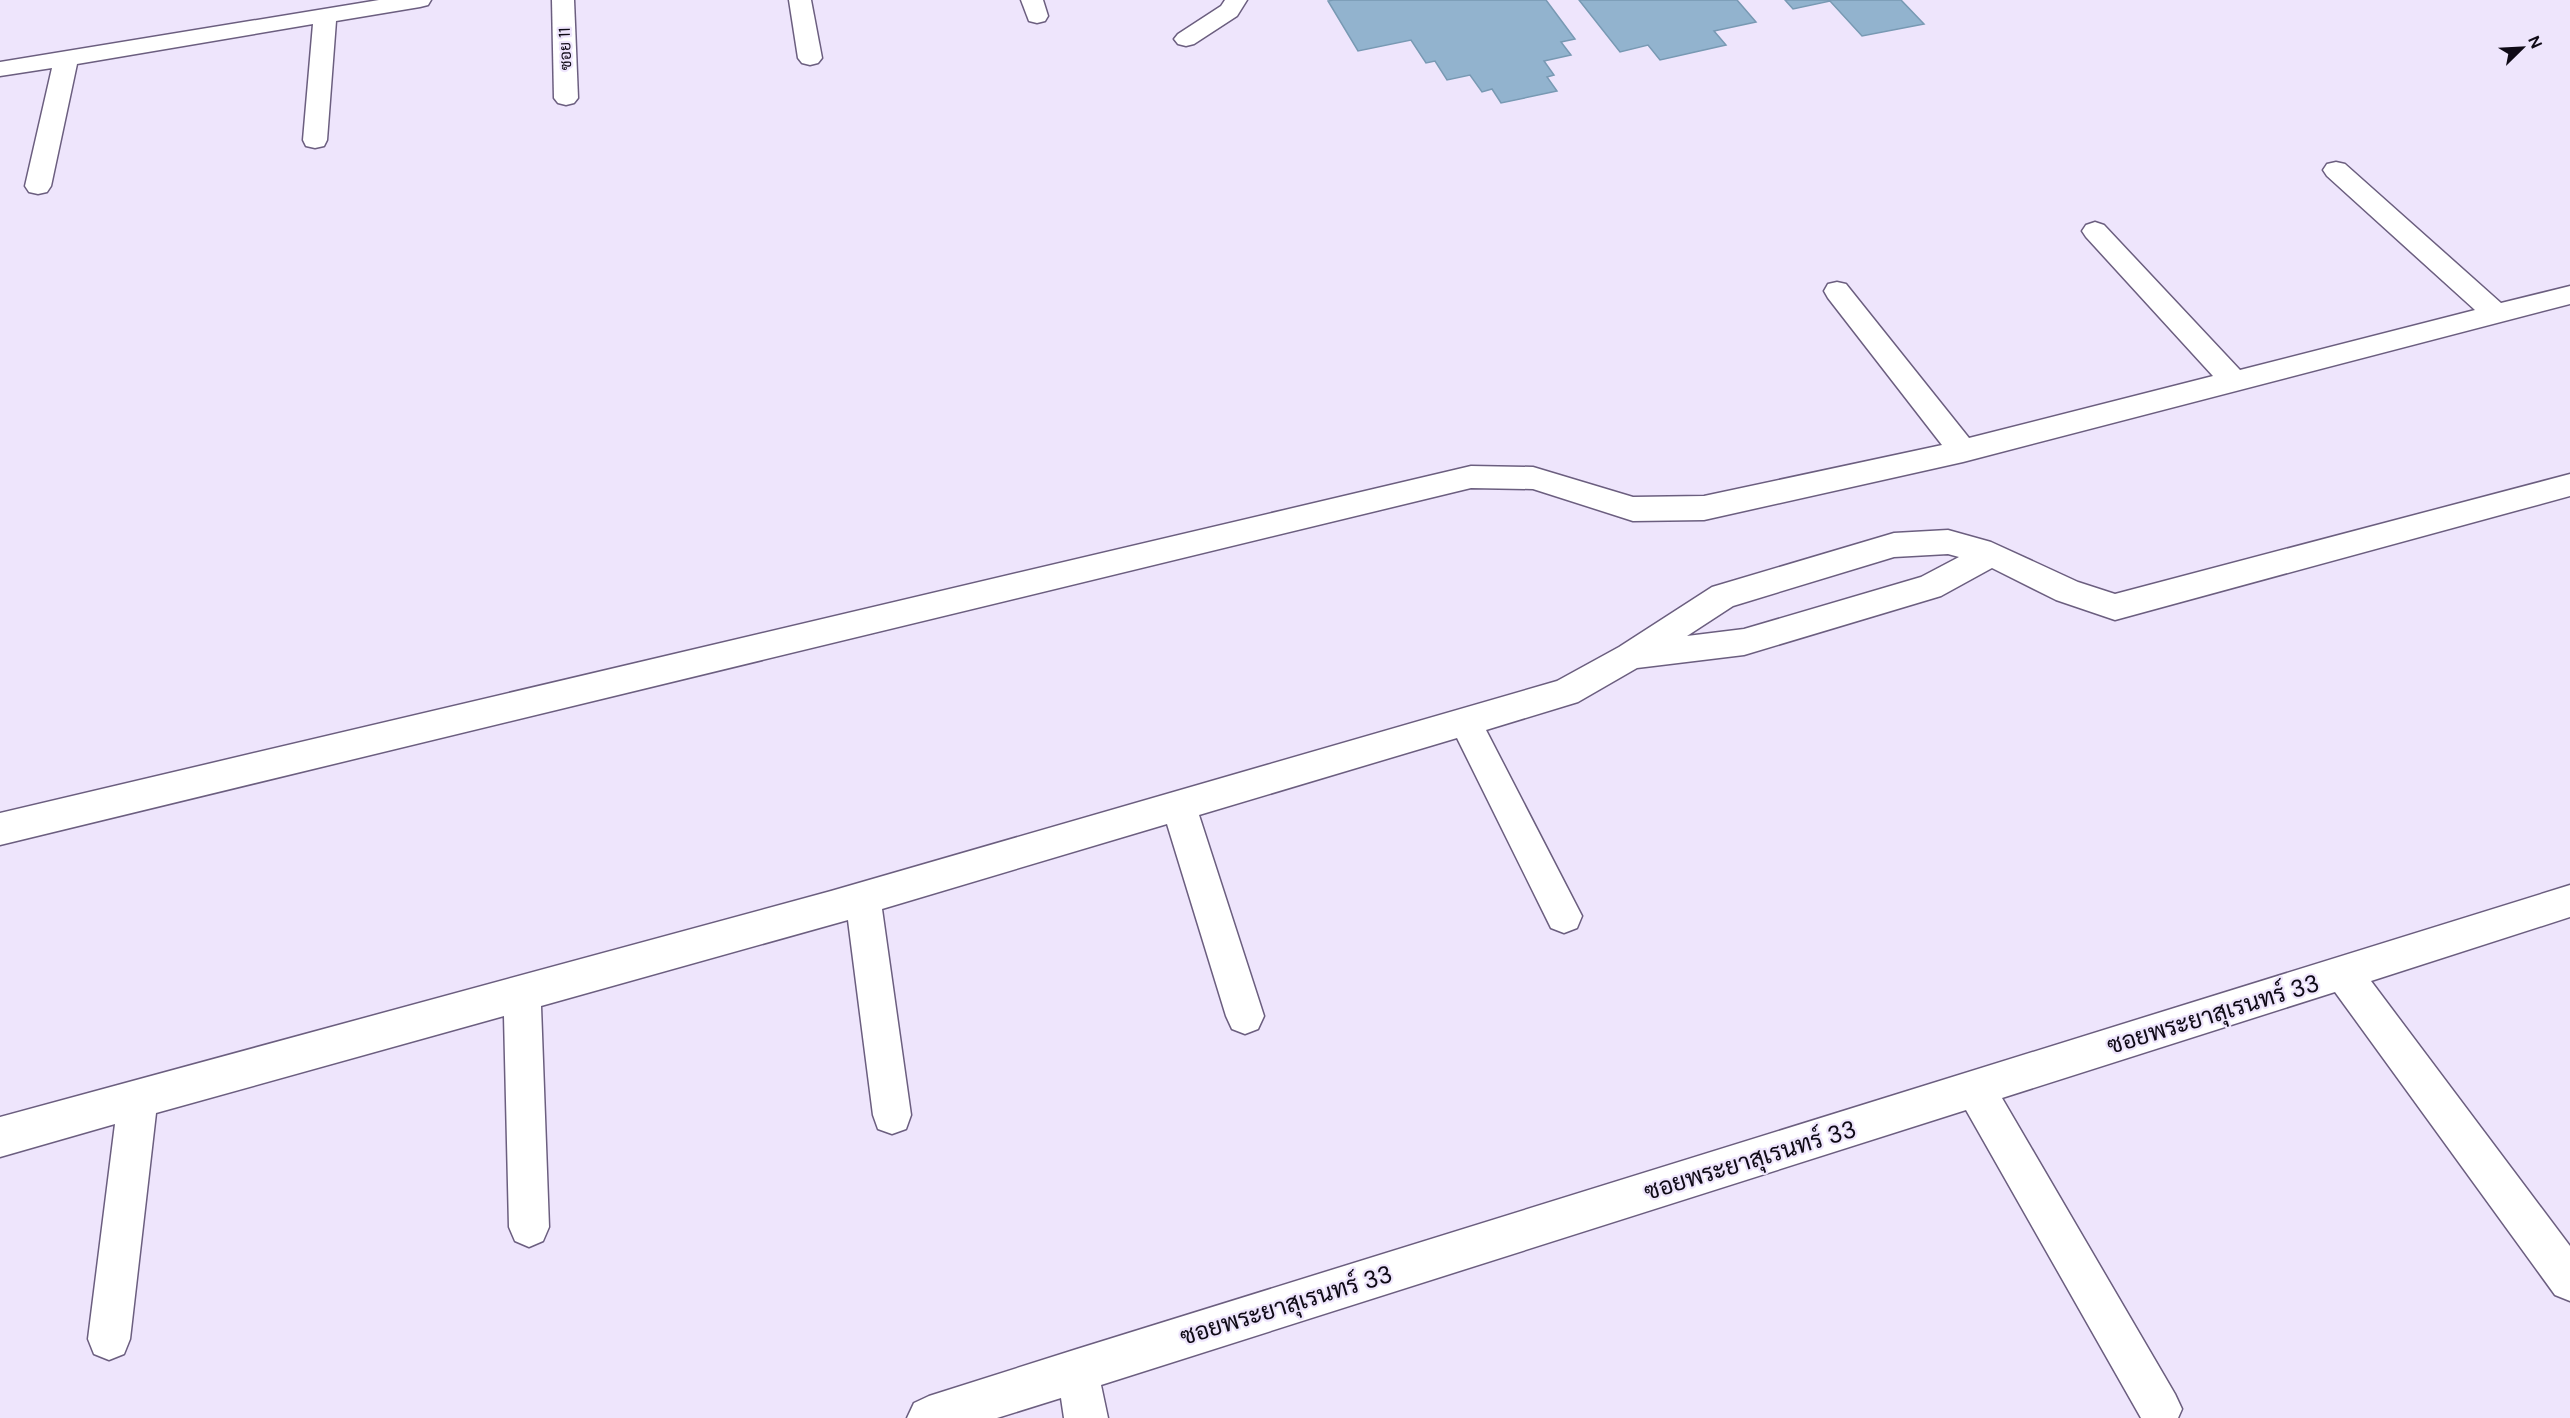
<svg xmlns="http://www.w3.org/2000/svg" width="2570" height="1418" viewBox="0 0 2570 1418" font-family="'DM Sans',Sarabun,sans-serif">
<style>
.building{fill:#92b3ce;stroke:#7899b3;stroke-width:1.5}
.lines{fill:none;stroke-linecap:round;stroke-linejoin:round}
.minor-casing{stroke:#6b5e7f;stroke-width:3}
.minor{fill:#fff;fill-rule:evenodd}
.labels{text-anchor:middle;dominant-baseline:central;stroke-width:4.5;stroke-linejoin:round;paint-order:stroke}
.far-street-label{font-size:16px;fill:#0f0a16;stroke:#eee5fc}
.near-street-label{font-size:24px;fill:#0f0a16;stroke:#eee5fc}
</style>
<rect width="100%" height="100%" fill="#eee5fc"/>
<g class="building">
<path d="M1333,0h213l29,39 -14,3 10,13 -27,6 10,14 -7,2 10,14 -56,12 -9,-14 -10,3 -12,-17 -23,5 -12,-19 -9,2 -15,-23 -53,11 -30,-50z"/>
<path d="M1579,0h158l19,22 -42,9 12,14 -66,15 -12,-15 -28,7z"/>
<path d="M1785,0h116l23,24 -62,12 -32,-35 -37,8z"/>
</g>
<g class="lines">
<defs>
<g id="minor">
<path d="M379,0h52l-3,5 -8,2 -84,14 -9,119 -3,6 -9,2 -9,-2 -3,-6 10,-116 -236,40 -26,122 -4,6 -9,2 -9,-2 -4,-6 27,-118 -52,8v-14z"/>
<path d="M552,0h22l4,98 -4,5 -8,2 -8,-2 -4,-5z"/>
<path d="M789,0h22l11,58 -4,5 -8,2 -8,-2 -4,-5z"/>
<path d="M1021,0h22l5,16 -3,5 -8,2 -8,-2z"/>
<path d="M1225,0h22l-10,16 -43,28 -8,2 -8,-2 -4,-5 4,-5 43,-28z"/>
<path d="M2336,162l9,2 156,139 69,-17v18l-607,158 -259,58 -71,1 -100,-32 -62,-1 -1471,357v-32l1471,-347 62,1 100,30 71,-1 238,-51 -114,-147 -4,-7 4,-7 9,-2 9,2 123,154 244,-62 -127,-139 -4,-6 4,-6 9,-3 9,3 136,145 235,-60 -148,-134 -4,-6 4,-6z"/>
<path d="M2570,474v22l-455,124 -59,-20 -64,-32 -51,28 -197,59 -107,13 -59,34 -92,28 96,186 -5,12 -13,5 -13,-5 -94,-190 -258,77 65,201 -6,13 -13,5 -13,-5 -6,-13 -59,-192 -285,85 29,206 -5,14 -14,5 -14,-5 -5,-14 -25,-195 -307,86 8,221 -6,14 -14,6 -14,-6 -6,-14 -5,-211 -348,97 -26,226 -6,15 -15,6 -15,-6 -6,-15 27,-215 -115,33v-40l831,-226 726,-210 62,-34 93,-60 182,-54 54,-3 43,12 87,40 37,12zM1948,554l11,3 -38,20 -177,52 -57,7 46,-30 161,-49z"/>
<path d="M2570,885v32l-199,64 199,265v55l-15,-6 -220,-303 -333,106 173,296 7,15 -4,9h-37l-175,-308 -865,275 7,33h-44l-3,-20 -64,20h-90l7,-15 15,-7 148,-47z"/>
</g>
</defs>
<use href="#minor" class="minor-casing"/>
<use href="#minor" class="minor"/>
</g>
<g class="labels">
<g class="far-street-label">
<text transform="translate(565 49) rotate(-92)">ซอย 11</text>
</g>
<g class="near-street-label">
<text transform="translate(2213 1014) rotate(-17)">ซอยพระยาสุเรนทร์ 33</text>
<text transform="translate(1750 1160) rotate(-17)">ซอยพระยาสุเรนทร์ 33</text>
<text transform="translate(1286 1305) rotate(-17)">ซอยพระยาสุเรนทร์ 33</text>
</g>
</g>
<g transform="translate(2522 48) rotate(66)" stroke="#eee5fc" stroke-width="4.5" paint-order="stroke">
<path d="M0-4.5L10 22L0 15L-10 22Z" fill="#0f0a16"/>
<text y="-9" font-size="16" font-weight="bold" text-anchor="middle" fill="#0f0a16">N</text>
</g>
</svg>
